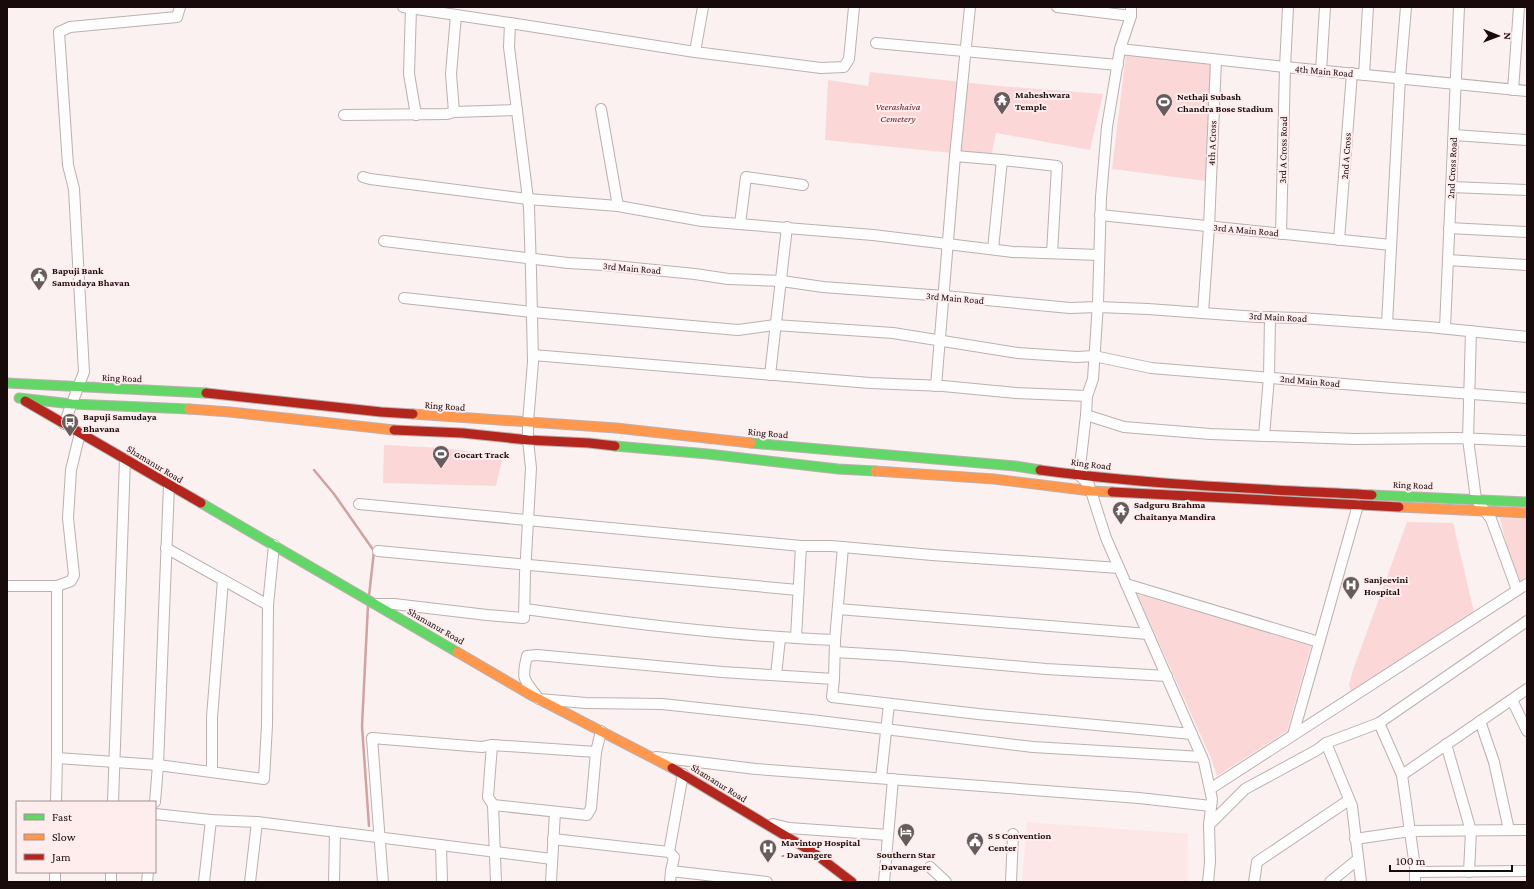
<svg xmlns="http://www.w3.org/2000/svg" width="1534" height="889" viewBox="0 0 1534 889" font-family="'Crimson Pro',serif">
<style>
.built{fill:#fce6e6}
.green{fill:#fcd7d8}
.lines{fill:none;stroke-linecap:round;stroke-linejoin:round}
.stream{stroke:#d0a2a3;stroke-width:2.5}
.street-casing{stroke:#bcb0b0;stroke-width:12}
.fast-casing{stroke:#bcb0b0;stroke-width:11}
.slow-casing{stroke:#bcb0b0;stroke-width:11}
.jam-casing{stroke:#bcb0b0;stroke-width:11}
.street{stroke:#fefdfd;stroke-width:10}
.fast{stroke:#63d668;stroke-width:9}
.slow{stroke:#ff974d;stroke-width:9}
.jam{stroke:#b3261e;stroke-width:9}
.labels{text-anchor:middle;dominant-baseline:central;stroke-width:4;stroke-linejoin:round;paint-order:stroke}
.street-label{font-size:10px;fill:#180a0b;stroke:#ffeded}
.poi-label{font-size:10px;font-weight:bold;fill:#180a0b;stroke:#ffeded;text-anchor:start}
.park-label{font-size:10px;font-style:italic;fill:#601621;stroke:#ffeded}
</style>
<rect width="100%" height="100%" fill="#fbf1f1"/>
<path class="built" d="M1027,822l161,12v48h-166z"/>
<g class="green">
<path d="M1126,54l87,11 -7,116 -94,-12z"/>
<path d="M870,72l129,14 104,8 -13,56 -94,-17 -5,24 -166,-17 3,-60 40,6z"/>
<path d="M384,445l60,3 59,8 -7,30 -113,-3z"/>
<path d="M1500,518l27,1v58l-11,7z"/>
<path d="M1407,522l46,1 21,89 -123,79 -2,-6 4,-15z"/>
<path d="M1137,594l174,52 -24,85 -70,45 -7,-20z"/>
</g>
<g class="lines">
<g class="stream">
<path d="M314,470l20,24 40,57 -5,45"/>
<path d="M368,605l-6,121 7,100"/>
</g>
<defs>
<g id="street">
<path d="M1057,7l74,9"/>
<path d="M1131,7v9l-11,33 -13,78 -6,70 -3,106 -5,76 -6,17 -1,19 -7,60 10,10 17,53 98,224 8,37 -3,26 1,37 -2,20"/>
<path d="M411,8l-2,66 7,41"/>
<path d="M510,23l185,29 126,16 23,-1 5,-8 5,-52"/>
<path d="M876,43l242,22"/>
<path d="M1120,49l165,18 242,24"/>
<path d="M695,52l8,-45"/>
<path d="M1321,71l4,-64"/>
<path d="M1364,75l4,-68"/>
<path d="M1513,90l6,-83"/>
<path d="M601,109l17,97"/>
<path d="M454,112l-3,-38 5,-59"/>
<path d="M344,115l103,-1 7,-2 63,-2"/>
<path d="M1454,135l73,5"/>
<path d="M955,156l15,-149"/>
<path d="M363,177l7,2 158,20 90,7 84,15 171,14 140,17 86,3"/>
<path d="M1451,187l76,3"/>
<path d="M1100,215l291,30"/>
<path d="M740,224l6,-47 57,8"/>
<path d="M1449,228l78,4"/>
<path d="M1281,234l4,-167 3,-60"/>
<path d="M1339,240l13,-167"/>
<path d="M384,241l184,22 36,2 91,9 33,5 54,2 41,6 121,9 126,12 28,-1 50,2 109,8 43,1 129,9 98,10"/>
<path d="M993,249l9,-89 55,6 -5,87"/>
<path d="M1448,260l79,5"/>
<path d="M404,298l128,14 206,18 37,-5 118,8 125,20 59,4 17,-1 57,12 241,20 135,10"/>
<path d="M1203,313l6,-86 7,-167"/>
<path d="M1387,324l13,-246 6,-71"/>
<path d="M1445,328l14,-321"/>
<path d="M1471,331l-3,108 8,60 15,20 26,71"/>
<path d="M533,355l337,28 73,3 73,7 71,3"/>
<path d="M770,375l17,-148"/>
<path d="M936,386l19,-230 47,4"/>
<path d="M1086,415l38,12 86,7 145,5 102,-1 70,3"/>
<path d="M64,424l20,-52 -10,-183 -6,-24 -9,-133 11,-5 107,-10 3,-10"/>
<path d="M1264,436l5,-59 1,-60"/>
<path d="M359,504l442,42h30l101,9 187,13"/>
<path d="M843,547l-8,93 -1,39 -2,18 146,17 214,20"/>
<path d="M166,548l102,57"/>
<path d="M378,551l420,39"/>
<path d="M1126,584l193,58"/>
<path d="M7,586h50v172l101,7 106,14 3,-54 1,-120 6,-60"/>
<path d="M57,586l14,-5 3,-6 -6,-57 3,-48 9,-37"/>
<path d="M377,604h17l93,11 37,3 1,-44 6,-106 -3,-28v-18l5,-60 -2,-91 -2,-64 -20,-160 1,-24 -107,-16"/>
<path d="M525,609c103,14 206,27 310,31"/>
<path d="M838,609l310,25"/>
<path d="M796,638l5,-92"/>
<path d="M835,652l66,4 145,13 121,7"/>
<path d="M776,675l4,-37"/>
<path d="M834,679l-112,-7 -185,-17 -10,1c-6,25 -3,23 12,43l47,4 76,1 149,16 222,27 169,10"/>
<path d="M1512,700l15,31"/>
<path d="M1480,721l14,41 15,68"/>
<path d="M1379,723l23,52 13,92v15"/>
<path d="M1293,735l65,-230"/>
<path d="M1326,743l26,63 9,76"/>
<path d="M1446,744l25,87 -2,41"/>
<path d="M656,757l100,12 383,29 72,8"/>
<path d="M212,772v-55l11,-137"/>
<path d="M1402,775l125,-86"/>
<path d="M881,778l8,-74"/>
<path d="M1210,789l317,-205"/>
<path d="M56,802l1,-44"/>
<path d="M113,802l12,-343"/>
<path d="M155,802l3,-37 11,-280"/>
<path d="M493,805l-5,-8 4,-52 104,7"/>
<path d="M155,814l56,6 46,2 295,37"/>
<path d="M773,824l16,4 99,7"/>
<path d="M1209,825l36,-36 72,-39 9,-7 53,-20 148,-102"/>
<path d="M553,839l116,13 5,5 -3,14"/>
<path d="M1355,839l55,-8 117,-1"/>
<path d="M441,845l1,37"/>
<path d="M669,852l14,-78"/>
<path d="M930,867l16,15"/>
<path d="M1415,872l112,-1"/>
<path d="M55,882v-10"/>
<path d="M111,882v-10"/>
<path d="M147,882l1,-10"/>
<path d="M204,882l7,-62"/>
<path d="M250,882l7,-60"/>
<path d="M334,882l1,-50"/>
<path d="M383,882l-11,-144 110,9 10,-2"/>
<path d="M496,882l-3,-77 94,10 4,-7 5,-56 5,-21"/>
<path d="M551,882l4,-70"/>
<path d="M670,882l1,-11 96,11"/>
<path d="M884,882l9,-103"/>
<path d="M1011,882l2,-48"/>
<path d="M1254,882l3,-20 92,-62"/>
<path d="M1330,882l27,-22"/>
</g>
<g id="fast">
<path d="M7,383l199,10"/>
<path d="M19,398l53,6 117,5"/>
<path d="M751,443l264,23 25,4"/>
<path d="M615,446l93,8 130,15 37,2"/>
<path d="M1372,495l155,7"/>
<path d="M201,503l256,149"/>
</g>
<g id="slow">
<path d="M189,409l41,3 164,18"/>
<path d="M413,414l203,14 135,15"/>
<path d="M875,471l119,8 97,12 21,1"/>
<path d="M1399,507l128,6"/>
<path d="M457,652l72,42 143,74"/>
</g>
<g id="jam">
<path d="M206,393l175,19 32,2"/>
<path d="M25,401l176,102"/>
<path d="M394,430l68,3 66,7 61,3 26,3"/>
<path d="M1040,470c110,15 221,19 332,25"/>
<path d="M1112,492l287,15"/>
<path d="M672,768l142,85 38,29"/>
</g>
</defs>
<use href="#street" class="street-casing"/>
<use href="#fast" class="fast-casing"/>
<use href="#slow" class="slow-casing"/>
<use href="#jam" class="jam-casing"/>
<use href="#street" class="street"/>
<use href="#fast" class="fast"/>
<use href="#slow" class="slow"/>
<use href="#jam" class="jam"/>
</g>
<defs>
<symbol id="temple-pin" viewBox="-11 -11 22 30"><path d="M0 17L-7.5 6A9.5 9.5 0 1 1 7.5 6Z" fill="#675b5c" stroke="#ffeded"/><path d="M0-6L5-2H3V0L6.5 2.5H4V6H1.5V3h-3V6H-4V2.5H-6.5L-3 0V-2H-5Z" fill="#fff"/></symbol>
<symbol id="stadium-pin" viewBox="-11 -11 22 30"><path d="M0 17L-7.5 6A9.5 9.5 0 1 1 7.5 6Z" fill="#675b5c" stroke="#ffeded"/><path d="M0-5a6.5 5 0 1 0 0 10a6.5 5 0 1 0 0-10ZM-3.5-1.8h7v3.6h-7Z" fill="#fff"/></symbol>
<symbol id="civic-pin" viewBox="-11 -11 22 30"><path d="M0 17L-7.5 6A9.5 9.5 0 1 1 7.5 6Z" fill="#675b5c" stroke="#ffeded"/><path d="M-.6-6.5H3V-4.5H.6V-3L4-1V1h2V6H-6V1h2V-1L-.6-3ZM-1.2 2.5V6h2.4V2.5Z" fill="#fff"/></symbol>
<symbol id="bus-pin" viewBox="-11 -11 22 30"><path d="M0 17L-7.5 6A9.5 9.5 0 1 1 7.5 6Z" fill="#675b5c" stroke="#ffeded"/><path d="M-5-6H5V4H4V6H2V4H-2V6H-4V4H-5ZM-3.5-4V0h7V-4ZM-3.5 1.2v1.5H-2V1.2ZM2 1.2v1.5H3.5V1.2Z" fill="#fff"/></symbol>
<symbol id="hospital-pin" viewBox="-11 -11 22 30"><path d="M0 17L-7.5 6A9.5 9.5 0 1 1 7.5 6Z" fill="#675b5c" stroke="#ffeded"/><path d="M-5-5h3v3.5h4V-5h3V5h-3V1.5h-4V5h-3Z" fill="#fff"/></symbol>
<symbol id="hotel-pin" viewBox="-11 -11 22 30"><path d="M0 17L-7.5 6A9.5 9.5 0 1 1 7.5 6Z" fill="#675b5c" stroke="#ffeded"/><path d="M-6-4.5h1.5V1H6V5H4.5V3h-9V5H-6ZM-4 0a1.8 1.8 0 1 1 3.6 0ZM.5 0V-2.5h3Q6-2.5 6 0Z" fill="#fff"/></symbol>
</defs>
<g fill-rule="evenodd">
<use href="#temple-pin" x="992" y="90" width="20" height="27"/>
<use href="#stadium-pin" x="1154" y="92" width="20" height="27"/>
<use href="#civic-pin" x="29" y="266" width="20" height="27"/>
<use href="#bus-pin" x="60" y="412" width="20" height="27"/>
<use href="#stadium-pin" x="431" y="444" width="20" height="27"/>
<use href="#temple-pin" x="1111" y="500" width="20" height="27"/>
<use href="#hospital-pin" x="1341" y="575" width="20" height="27"/>
<use href="#hotel-pin" x="896" y="822" width="20" height="27"/>
<use href="#civic-pin" x="965" y="831" width="20" height="27"/>
<use href="#hospital-pin" x="758" y="838" width="20" height="27"/>
</g>
<g class="labels">
<g class="street-label">
<text transform="translate(1324 71) rotate(5)">4th Main Road</text>
<text transform="translate(1212 143) rotate(-88)">4th A Cross</text>
<text transform="translate(1283 150) rotate(-89)">3rd A Cross Road</text>
<text transform="translate(1346 156) rotate(-86)">2nd A Cross</text>
<text transform="translate(1452 168) rotate(-87)">2nd Cross Road</text>
<text transform="translate(1246 230) rotate(5)">3rd A Main Road</text>
<text transform="translate(632 268) rotate(5)">3rd Main Road</text>
<text transform="translate(955 298) rotate(5)">3rd Main Road</text>
<text transform="translate(1278 317) rotate(3)">3rd Main Road</text>
<text transform="translate(122 378) rotate(2)">Ring Road</text>
<text transform="translate(1310 381) rotate(5)">2nd Main Road</text>
<text transform="translate(445 406) rotate(4)">Ring Road</text>
<text transform="translate(768 433) rotate(5)">Ring Road</text>
<text transform="translate(155 464) rotate(31)">Shamanur Road</text>
<text transform="translate(1091 464) rotate(7)">Ring Road</text>
<text transform="translate(1413 485) rotate(2)">Ring Road</text>
<text transform="translate(436 626) rotate(30)">Shamanur Road</text>
<text transform="translate(719 783) rotate(32)">Shamanur Road</text>
</g>
<g class="poi-label">
<text x="1015" y="94">Maheshwara<tspan x="1015" dy="12">Temple</tspan></text>
<text x="1177" y="96">Nethaji Subash<tspan x="1177" dy="12">Chandra Bose Stadium</tspan></text>
<text x="52" y="270">Bapuji Bank<tspan x="52" dy="12">Samudaya Bhavan</tspan></text>
<text x="83" y="416">Bapuji Samudaya<tspan x="83" dy="12">Bhavana</tspan></text>
<text x="454" y="454">Gocart Track</text>
<text x="1134" y="504">Sadguru Brahma<tspan x="1134" dy="12">Chaitanya Mandira</tspan></text>
<text x="1364" y="579">Sanjeevini<tspan x="1364" dy="12">Hospital</tspan></text>
<text x="988" y="835">S S Convention<tspan x="988" dy="12">Center</tspan></text>
<text x="781" y="842">Mavintop Hospital<tspan x="781" dy="12">- Davangere</tspan></text>
<text x="906" y="854" text-anchor="middle">Southern Star<tspan x="906" dy="12">Davanagere</tspan></text>
</g>
<g class="park-label">
<text x="898" y="106">Veerashaiva<tspan x="898" dy="12">Cemetery</tspan></text>
</g>
</g>
<rect width="1534" height="889" fill="none" stroke="#180a0b" stroke-width="16"/>
<rect x="16" y="801" width="140" height="72" fill="#ffeded" stroke="#a39293"/>
<rect x="24" y="814" width="20" height="6" fill="#63d668" stroke="#a39293"/>
<text x="52" y="821" font-size="12" fill="#180a0b">Fast</text>
<rect x="24" y="834" width="20" height="6" fill="#ff974d" stroke="#a39293"/>
<text x="52" y="841" font-size="12" fill="#180a0b">Slow</text>
<rect x="24" y="854" width="20" height="6" fill="#b3261e" stroke="#a39293"/>
<text x="52" y="861" font-size="12" fill="#180a0b">Jam</text>
<g transform="translate(1498 36) rotate(91)" stroke="#ffeded" stroke-width="3" paint-order="stroke">
<path d="M0-3L7 15L0 10L-7 15Z" fill="#180a0b"/>
<text y="-6" font-size="11" font-weight="bold" text-anchor="middle" fill="#180a0b">N</text>
</g>
<path d="M1390 865v6h122v-6" fill="none" stroke="#180a0b" stroke-width="2"/>
<text x="1396" y="865" font-size="12" fill="#180a0b" stroke="#ffeded" stroke-width="3" paint-order="stroke">100 m</text>
</svg>
